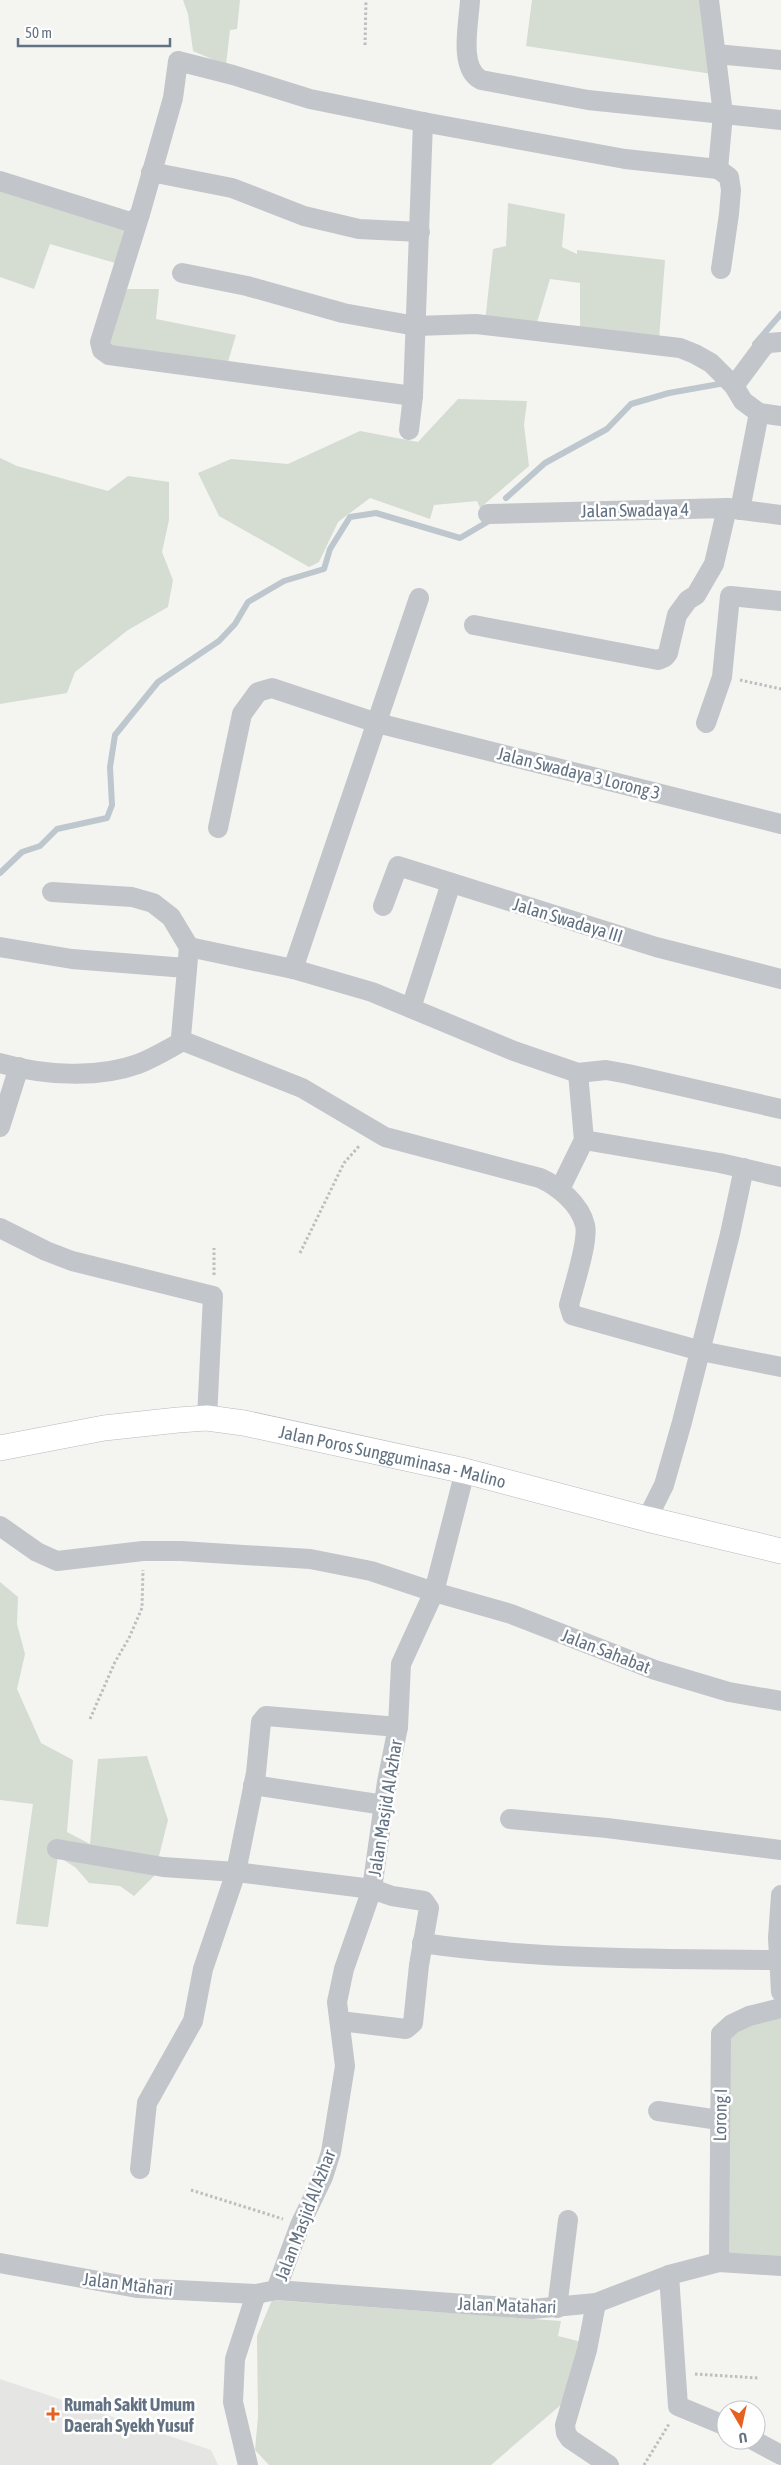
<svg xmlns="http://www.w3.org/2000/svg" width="781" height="2465" viewBox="0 0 781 2465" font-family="'Asap Condensed',sans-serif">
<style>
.built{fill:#e5e6e4}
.green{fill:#d5dcd2}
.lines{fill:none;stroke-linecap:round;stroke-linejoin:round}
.stream{stroke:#bdc7cd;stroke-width:6}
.major-casing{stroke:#b5b9bd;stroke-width:26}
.path{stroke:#bcbec0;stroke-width:3;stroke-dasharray:2.5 2.5;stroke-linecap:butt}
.minor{stroke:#c2c5c9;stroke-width:20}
.major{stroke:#fff;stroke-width:25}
.poi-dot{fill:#e56021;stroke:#fff;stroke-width:2}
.labels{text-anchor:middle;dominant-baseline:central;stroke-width:5;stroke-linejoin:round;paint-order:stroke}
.street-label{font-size:18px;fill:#637282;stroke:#fff}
.poi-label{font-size:18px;font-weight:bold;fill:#637282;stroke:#fff;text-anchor:start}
</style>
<rect width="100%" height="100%" fill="#f4f5f1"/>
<path class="built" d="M0,2379l211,71 7,15h-218z"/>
<g class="green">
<path d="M183,0h57l-3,29 -7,1 -4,35 -33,-14 -5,-37z"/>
<path d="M532,0h171l9,74 -186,-28z"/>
<path d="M0,184l139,44 -17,37 -72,-21 -16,45 -34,-12z"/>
<path d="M508,203l57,11 -3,33 15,7v-4l88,10 -6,79 -79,-10v-46l-30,-4 -14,47 -51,-4 8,-73 13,-3z"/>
<path d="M127,289h32l-3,30 80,16 -12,40 -124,-21z"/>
<path d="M458,399l69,2 -3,24 5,41 -49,42 -3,-7 -43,4 -4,14 -60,-21 -32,24 -19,40 -10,5 -90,-51 -21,-43 33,-14 57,5 72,-33 58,11z"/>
<path d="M0,458l17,8 91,25 20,-15 41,6v38l-7,32 11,28 -5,27 -40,23 -53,42 -8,21 -67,11z"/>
<path d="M0,1582l18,15 -1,27 8,30 -8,35 24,54 32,17 -6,72 23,12 8,-85 49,-3 21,64 -14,56 -20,20 -14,-10 -31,-3 -13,-15 -18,-12 -10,71 -32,-3 17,-120 -33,-4z"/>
<path d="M781,2013v247l-58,-4 3,-216 24,-16z"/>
<path d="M272,2300l289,21 -3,15 24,6 -12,55 -79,68h-222l-14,-15 3,-34 -1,-80z"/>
</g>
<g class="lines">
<g class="stream">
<path d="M755,344l26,-30"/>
<path d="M506,498l39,-35 62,-34 24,-25 38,-11 56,-10"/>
<path d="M0,873l22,-21 18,-6 17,-17 50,-11 5,-13 -2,-38 5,-32 43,-53 61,-41 16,-17 13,-22 36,-21 40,-12 6,-20 20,-32 26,-4 84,25 29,-17"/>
</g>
<defs>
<g id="major">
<path id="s1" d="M0,1448l104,-20 74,-8 29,-2 37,5 221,48 182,48 134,32"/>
</g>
</defs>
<use href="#major" class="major-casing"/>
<g class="path">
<path d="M365,45l1,-45"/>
<path d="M740,680l41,9"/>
<path d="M300,1253l44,-90 16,-18"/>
<path d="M214,1275v-27"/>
<path d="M90,1719l25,-57 14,-24 13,-30 1,-38"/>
<path d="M191,2190l92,29"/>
<path d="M695,2374l63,4"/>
<path d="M644,2465l25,-41"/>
</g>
<g class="minor">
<path d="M470,0c-1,23 -12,68 11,80l107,20 193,20"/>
<path d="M716,54l65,6"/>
<path d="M718,169l11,8 2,13 -2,24 -8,55"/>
<path d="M151,172l81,16 72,28 55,13 61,3"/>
<path d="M0,181l127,40h7l6,-7"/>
<path d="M182,273l65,13 96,27 73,13 60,-2 204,24 15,6 16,9 23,23 9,15 16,12"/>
<path d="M734,386l29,-39 6,-4 12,-1"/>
<path d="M413,396l-304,-41 -7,-5 -2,-8 40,-128 33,-116 5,-37 55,14 77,24 113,23 202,37 93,10 5,-55 -14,-114"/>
<path d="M409,430l4,-34 10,-274"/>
<path d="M740,510l19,-97 22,3"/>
<path d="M488,514l239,-6 54,7"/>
<path d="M474,625l184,35 7,-3 3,-4 9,-38 11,-15 8,-5 18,-31 13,-56"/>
<path d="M706,723l16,-46 8,-81 51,5"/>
<path d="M218,828l24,-114 16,-22 14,-4 105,35 404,101"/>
<path d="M52,892l80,5 21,6 18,14 18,30 -8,90 2,4 119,47 83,49 155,41c18,8 40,26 45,47 4,16 -12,63 -16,80l3,10 129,36 80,16"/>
<path d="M383,906l15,-40 258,81 125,32"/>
<path d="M0,947l72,12 114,9"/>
<path d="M189,947l104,22 79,23 142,59 64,22 6,67 -24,49"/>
<path d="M293,969l126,-371"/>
<path d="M411,1008l40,-125"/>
<path d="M0,1063c42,12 97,16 138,1 16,-6 30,-15 45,-23"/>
<path d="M578,1073l28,-3 22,4 153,35"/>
<path d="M0,1127l19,-60"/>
<path d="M584,1140l136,23 61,14"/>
<path d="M0,1228l46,23 26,10 141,35 -6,122"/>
<path d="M647,1519l17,-34 18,-63 48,-188 14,-66"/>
<path d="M0,1526l37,26 20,9 86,-10h38l129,8 61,12 63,21 77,22 144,56 74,22 52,9"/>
<path d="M266,1716l132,11 -11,55 -15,107 -136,-17 20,-99 5,-51z"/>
<path d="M398,1727l3,-63 33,-72 31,-121"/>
<path d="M253,1785l131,20"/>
<path d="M510,1819l97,9 174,22"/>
<path d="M57,1849l106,18 73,5 -33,97 -10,52 -46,82 -7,66"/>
<path d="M781,1895l-3,43 3,54"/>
<path d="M422,1943c118,17 238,16 356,17"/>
<path d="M658,2111l61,9"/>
<path d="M719,2262l2,-228 11,-10 17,-8 32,-8"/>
<path d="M0,2263l137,25 119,6 20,-4 256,19 64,-6 73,-28 50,-13 62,4"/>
<path d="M669,2275l9,131 48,20"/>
<path d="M276,2290l24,-65 23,-48 8,-25 14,-86 -8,-64 7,-33 28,-80 20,7 32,5 5,7 -10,57 -6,58 -7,6 -66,-8"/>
<path d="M596,2303l-9,47 -22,75 1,8 4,6 39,26"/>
<path d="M557,2308l11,-88"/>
<path d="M753,2440l28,15"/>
<path d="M248,2465l-15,-63 2,-43 21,-65"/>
</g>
<use href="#major" class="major"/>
</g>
<path class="poi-dot" d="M50.5 2406.5h5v5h5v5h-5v5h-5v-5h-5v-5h5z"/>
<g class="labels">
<g class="street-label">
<text transform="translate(635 510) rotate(-1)">Jalan Swadaya 4</text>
<text transform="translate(579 773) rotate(14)">Jalan Swadaya 3 Lorong 3</text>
<text transform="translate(568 920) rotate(17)">Jalan Swadaya III</text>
<text stroke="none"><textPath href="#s1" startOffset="399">Jalan Poros Sungguminasa - Malino</textPath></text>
<text transform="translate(606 1651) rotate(21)">Jalan Sahabat</text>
<text transform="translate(385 1808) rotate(-81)">Jalan Masjid Al Azhar</text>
<text transform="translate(720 2115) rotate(-89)">Lorong I</text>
<text transform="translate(305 2215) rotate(-69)">Jalan Masjid Al Azhar</text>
<text transform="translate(128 2284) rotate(7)">Jalan Mtahari</text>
<text transform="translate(507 2305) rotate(2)">Jalan Matahari</text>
</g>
<g class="poi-label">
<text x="64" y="2404">Rumah Sakit Umum<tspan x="64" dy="21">Daerah Syekh Yusuf</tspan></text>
</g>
</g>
<g transform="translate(741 2425) rotate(171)"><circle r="24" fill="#ffffff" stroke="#c1c7cd"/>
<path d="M0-4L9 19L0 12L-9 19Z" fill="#e56021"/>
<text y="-8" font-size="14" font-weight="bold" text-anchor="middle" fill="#637282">U</text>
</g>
<path d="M18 38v8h152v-8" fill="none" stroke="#637282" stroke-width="2.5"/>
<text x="25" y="38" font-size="15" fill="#637282" stroke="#ffffff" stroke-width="4" paint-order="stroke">50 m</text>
</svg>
